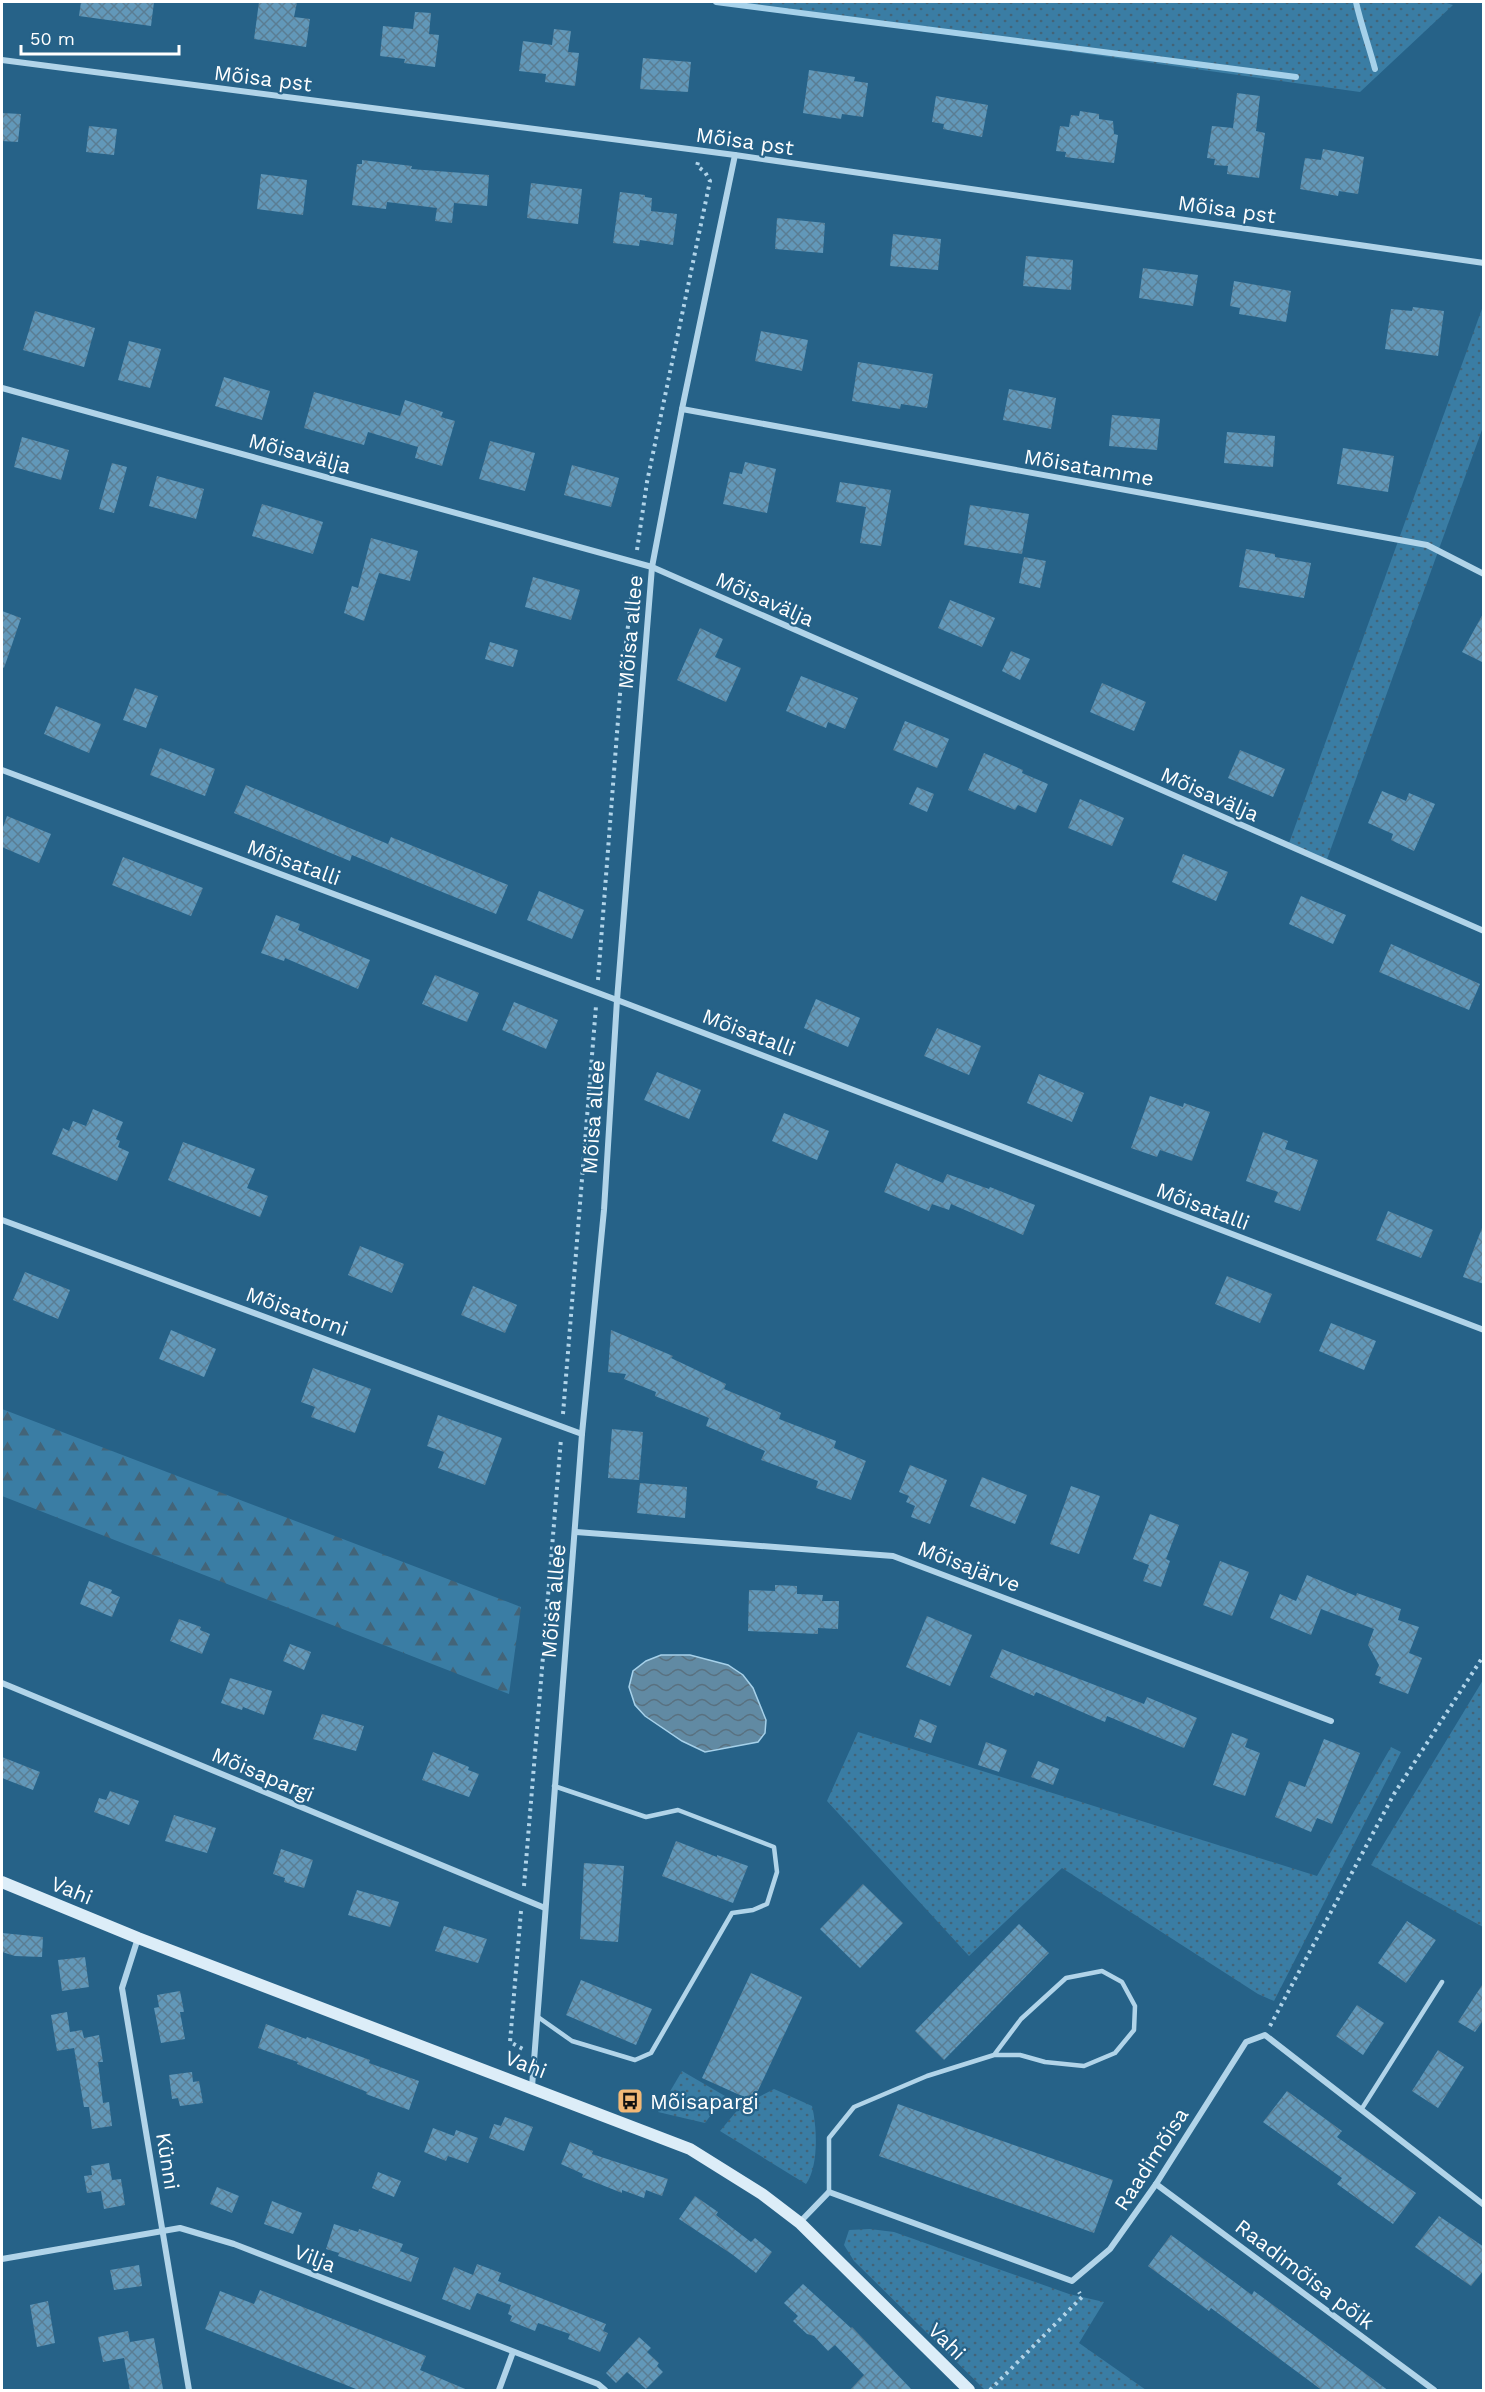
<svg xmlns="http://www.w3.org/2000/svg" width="1485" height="2392" viewBox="0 0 1485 2392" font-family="'Work Sans',sans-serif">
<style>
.green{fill:url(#green-dots)}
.forest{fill:url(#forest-firs)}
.water{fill:url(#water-waves);stroke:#a6d1ea;stroke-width:1.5}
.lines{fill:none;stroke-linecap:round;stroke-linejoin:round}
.stream{stroke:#a6d1ea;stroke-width:6}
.building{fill:url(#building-cross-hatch)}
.path{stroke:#b1d4e9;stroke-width:4;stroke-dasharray:3 4.5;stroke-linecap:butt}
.lane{stroke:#b1d4e9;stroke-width:4.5}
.street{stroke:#b1d4e9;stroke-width:6}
.secondary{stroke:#dcedf8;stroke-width:12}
.labels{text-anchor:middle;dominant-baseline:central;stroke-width:4.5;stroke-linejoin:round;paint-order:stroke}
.street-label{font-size:21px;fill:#fff;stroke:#266288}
.poi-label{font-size:21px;fill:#fff;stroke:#266288;text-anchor:start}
</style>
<defs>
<pattern id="green-dots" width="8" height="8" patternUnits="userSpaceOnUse" patternTransform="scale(1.5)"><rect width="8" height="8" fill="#3a7da4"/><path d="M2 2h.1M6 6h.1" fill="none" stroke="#436478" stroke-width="1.8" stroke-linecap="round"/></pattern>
<pattern id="forest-firs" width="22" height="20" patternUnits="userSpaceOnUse" patternTransform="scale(1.5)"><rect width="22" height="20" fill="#3a7da4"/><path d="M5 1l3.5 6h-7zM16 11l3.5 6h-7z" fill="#436478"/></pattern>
<pattern id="water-waves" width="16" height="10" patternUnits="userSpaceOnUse" patternTransform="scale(1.5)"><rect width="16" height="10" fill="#618aa3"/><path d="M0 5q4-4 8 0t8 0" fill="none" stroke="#597180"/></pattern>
<pattern id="building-cross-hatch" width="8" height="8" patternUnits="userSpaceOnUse" patternTransform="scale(1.5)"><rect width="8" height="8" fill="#6298b9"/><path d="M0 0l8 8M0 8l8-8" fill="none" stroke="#5a7d93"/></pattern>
</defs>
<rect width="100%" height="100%" fill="#266288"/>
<g class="green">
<path d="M714,2h729l10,3 -93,87z"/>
<path d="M1483,306v121l-157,435 -38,-16z"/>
<path d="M1483,1680v247l-112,-62z"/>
<path d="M858,1732l459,144 74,-129 10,5 -127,249 -16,-7 -196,-126 -93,88 -142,-155z"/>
<path d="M682,2071l43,25 -20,27 -47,-11z"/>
<path d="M774,2089l38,17c5,21 7,60 -6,78l-86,-53 20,-24z"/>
<path d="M870,2229l24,3 175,62 35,8 -25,41 67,47h-161l-131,-129 -10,-16 5,-15z"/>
</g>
<path class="forest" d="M2,1409l519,198 -12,87 -507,-198z"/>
<path class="water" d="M661,1655h29l38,10 15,10 10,13 13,32 -1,13 -7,9 -53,10 -23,-11 -37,-25 -10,-11 -6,-18 4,-16 13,-10z"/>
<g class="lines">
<g class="stream">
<path d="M716,2l580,75"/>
<path d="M1356,2c5,23 13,44 19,67"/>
</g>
</g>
<g class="building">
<path d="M81,2h73l-3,24 -72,-10z"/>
<path d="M259,2h38l-3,15 16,2 -4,28 -52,-8z"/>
<path d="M415,12l16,1 -2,21 10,1 -4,32 -31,-4 1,-4 -25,-3 3,-30 30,3z"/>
<path d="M554,29l17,2 -3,21 11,1 -4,33 -30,-4 1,-8 -27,-3 4,-30 29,4z"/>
<path d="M643,58l48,4 -3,30 -48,-3z"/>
<path d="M809,70l46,7 -1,4 14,2 -5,34 -21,-3 -1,5 -38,-6z"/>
<path d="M1237,93l23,3 -4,35 9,2 -6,45 -32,-4 1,-8 -14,-1 1,-6 -8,-1 5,-32 21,2z"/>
<path d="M936,96l52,9 -6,32 -39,-8 1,-5 -12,-2z"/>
<path d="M1080,111l19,3v5l14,2 1,13 4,1 -4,28 -49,-6 1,-5 -10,-1 4,-25 9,1 2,-12 8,1z"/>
<path d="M2,113l19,1 -3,28 -16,-1z"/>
<path d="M89,126l28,3 -3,26 -28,-3z"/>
<path d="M1323,149l41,8 -6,37 -19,-3 -1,5 -38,-7 5,-31 16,2z"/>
<path d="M362,160l50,6 -1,3 78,6 -2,31 -33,-3 -2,20 -17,-2 2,-13 -50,-6 -1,7 -34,-4 5,-41h5z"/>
<path d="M261,174l46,6 -4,35 -46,-6z"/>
<path d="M531,183l51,6 -4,35 -51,-6z"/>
<path d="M620,192l25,3v2l7,1 -1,13 26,3 -4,31 -33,-5 -1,6 -26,-3z"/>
<path d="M777,218l48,5 -2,30 -48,-4z"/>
<path d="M893,234l48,5 -3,31 -48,-4z"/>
<path d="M1026,256l47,4 -2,30 -48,-4z"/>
<path d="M1143,268l55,7 -5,31 -54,-8z"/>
<path d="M1234,281l57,10 -5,31 -47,-8 1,-6 -10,-2z"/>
<path d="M1413,307l31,4 -6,45 -53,-7 6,-40 21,2z"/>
<path d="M35,311l60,17 -11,39 -61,-17z"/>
<path d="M761,331l47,9 -6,31 -47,-10z"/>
<path d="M129,341l32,8 -11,39 -32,-8z"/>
<path d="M858,362l75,12 -6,34 -26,-4 -1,5 -48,-8z"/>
<path d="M224,377l46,14 -8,29 -47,-14z"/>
<path d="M1009,389l47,9 -5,31 -48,-9z"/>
<path d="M314,392l86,24 5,-16 38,12 -2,5 14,4 -13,45 -27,-8 3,-11 -50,-15 -4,13 -60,-17z"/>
<path d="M1112,415l48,4 -3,31 -48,-4z"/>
<path d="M1227,432l48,4 -2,31 -49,-4z"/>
<path d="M22,437l47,13 -8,30 -47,-13z"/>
<path d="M490,441l45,12 -10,38 -46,-12z"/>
<path d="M1343,448l51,8 -6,36 -51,-8z"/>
<path d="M745,462l31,7 -9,44 -44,-9 7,-32 12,2z"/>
<path d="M112,463l15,4 -13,46 -15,-4z"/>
<path d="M572,465l47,13 -8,29 -47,-12z"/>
<path d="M157,476l47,13 -8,30 -47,-13z"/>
<path d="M840,482l51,8 -10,56 -21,-3 6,-36 -30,-5z"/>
<path d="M262,504l61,18 -10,32 -61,-18z"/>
<path d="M970,505l59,9 -7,40 -58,-9z"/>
<path d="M371,538l47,13 -8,30 -31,-8 -15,48 -20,-8 8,-27 6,2z"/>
<path d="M1246,549l29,5v3l36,6 -7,35 -65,-11z"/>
<path d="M1024,557l22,4 -6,27 -21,-5z"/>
<path d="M533,577l47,13 -9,30 -46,-13z"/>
<path d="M950,600l45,18 -13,29 -44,-19z"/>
<path d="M2,611l19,7 -17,50 -2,-1z"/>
<path d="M1484,612v51l-22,-11z"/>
<path d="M700,628l23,11 -8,18 26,11 -15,34 -49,-22z"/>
<path d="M490,642l28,8 -5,17 -28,-8z"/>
<path d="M1011,651l19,8 -10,21 -18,-9z"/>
<path d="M801,676l57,22 -13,31 -17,-7 -2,6 -40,-17z"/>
<path d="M1102,683l44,19 -12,29 -44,-19z"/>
<path d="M135,688l23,8 -12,32 -23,-8z"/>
<path d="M56,706l45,18 -12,29 -45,-19z"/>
<path d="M905,721l44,18 -12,29 -44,-18z"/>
<path d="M160,748l55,21 -10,27 -55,-21z"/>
<path d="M1240,750l45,19 -12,28 -45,-19z"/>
<path d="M984,753l39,17 -1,3 26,11 -12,29 -18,-8 -3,5 -47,-20z"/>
<path d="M246,785l142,59 3,-7 117,48 -12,29 -144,-59 -2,6 -116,-48z"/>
<path d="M917,787l17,7 -7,18 -18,-8z"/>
<path d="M1382,791l24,10 3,-8 26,11 -21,47 -23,-11 2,-6 -25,-11z"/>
<path d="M1080,799l44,19 -12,28 -44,-18z"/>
<path d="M7,816l44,18 -12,29 -37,-16v-17z"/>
<path d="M1183,854l45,18 -12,29 -44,-19z"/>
<path d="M123,857l80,31 -12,28 -79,-31z"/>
<path d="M539,891l45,19 -12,29 -45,-19z"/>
<path d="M1301,896l45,19 -13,29 -44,-20z"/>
<path d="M276,915l24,9 -2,6 72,30 -12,29 -73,-31 -1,3 -23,-8z"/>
<path d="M1391,944l89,40 -11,26 -90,-38z"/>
<path d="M435,975l44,18 -12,29 -45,-18z"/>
<path d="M816,999l44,19 -12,29 -44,-19z"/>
<path d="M514,1002l44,18 -12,29 -44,-19z"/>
<path d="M937,1028l44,18 -12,29 -45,-19z"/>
<path d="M657,1072l44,18 -12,29 -45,-19z"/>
<path d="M1039,1074l45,19 -12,29 -45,-19z"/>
<path d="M1150,1096l33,11 1,-4 26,9 -18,49 -32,-11 -3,7 -26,-9z"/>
<path d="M93,1109l30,13 -7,17 4,2 -2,6 11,5 -12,29 -65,-27 11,-26 6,3 4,-10 13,5z"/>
<path d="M784,1113l45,18 -12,29 -45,-19z"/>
<path d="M1263,1132l25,9 -3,8 33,11 -18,51 -26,-9 4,-10 -32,-11z"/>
<path d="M183,1142l72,27 -8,19 21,8 -8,21 -92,-37z"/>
<path d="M896,1163l47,20 4,-9 42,15 1,-2 45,18 -12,30 -72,-31 -2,6 -17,-6 -3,7 -45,-19z"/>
<path d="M1388,1211l45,19 -12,28 -45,-18z"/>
<path d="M1482,1228h2v56l-21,-7z"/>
<path d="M360,1246l44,18 -12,29 -44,-18z"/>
<path d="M25,1272l45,18 -12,29 -45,-19z"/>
<path d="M1227,1276l45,18 -12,29 -45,-19z"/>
<path d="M473,1286l44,19 -12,28 -44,-18z"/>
<path d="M1331,1323l45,18 -12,29 -45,-19z"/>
<path d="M171,1330l45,19 -12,28 -45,-18z"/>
<path d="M611,1330l62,26 -2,2 55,26 -2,5 57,24 -2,6 57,22 -2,7 32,13 -15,39 -35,-12 2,-7 -57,-21 4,-9 -59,-25 3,-8 -54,-22 1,-4 -32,-13 2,-5 -18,-2z"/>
<path d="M313,1368l58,21 -16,44 -44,-16 4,-10 -14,-5z"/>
<path d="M438,1415l64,23 -17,47 -47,-17 6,-16 -17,-6z"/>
<path d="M612,1429l31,3 -4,48 -31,-2z"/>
<path d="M910,1465l37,15 -17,44 -19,-7 4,-11 -9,-4 3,-6 -10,-4z"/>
<path d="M982,1477l45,18 -12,29 -45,-18z"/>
<path d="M640,1483l47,4 -2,31 -48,-5z"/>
<path d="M1071,1486l29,10 -21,58 -29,-10z"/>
<path d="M1150,1514l29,11 -13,34 4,2 -9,26 -18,-6 6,-16 -16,-6z"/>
<path d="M1220,1561l29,11 -17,44 -29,-11z"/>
<path d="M1307,1575l49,21 1,-3 44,16 -3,11 21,7 -10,26 13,5 -14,36 -29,-11 2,-6 -6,-2 4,-10 -11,-20 6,-16 -53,-20 -10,26 -41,-17 10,-24 16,7z"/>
<path d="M89,1581l23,9 -1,3 9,4 -8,20 -32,-13z"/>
<path d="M775,1585l22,1v8l26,1 -1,6h17l-1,28 -20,-1v6l-70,-3 1,-41 26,1z"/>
<path d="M927,1616l45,19 -22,51 -44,-19z"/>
<path d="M179,1619l22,8 -1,3 10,4 -8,20 -32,-13z"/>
<path d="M290,1644l21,8 -7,18 -21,-9z"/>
<path d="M1002,1649l142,55 3,-7 50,21 -13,30 -77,-32 -2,6 -69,-30 -2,4 -44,-19z"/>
<path d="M230,1678l42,13 -8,24 -21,-8 -1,3 -21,-7z"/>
<path d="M322,1714l42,12 -8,25 -43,-12z"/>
<path d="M920,1719l17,7 -6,17 -17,-6z"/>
<path d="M1232,1733l16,6 -3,8 15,6 -15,43 -32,-11z"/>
<path d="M1324,1739l36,14 -28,71 -15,-6 -6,14 -36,-15 14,-36 16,6z"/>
<path d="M986,1742l21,8 -8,22 -21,-7z"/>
<path d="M433,1752l36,15 -1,3 11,4 -10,23 -47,-17z"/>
<path d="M2,1757l38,15 -7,18 -31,-12z"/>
<path d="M1038,1761l21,8 -6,16 -22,-8z"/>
<path d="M110,1791l29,10 -10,24 -35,-13 5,-14 7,2z"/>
<path d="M174,1815l42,13 -9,25 -42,-12z"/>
<path d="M676,1841l41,16v-2l31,11 -15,37 -71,-27z"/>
<path d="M281,1849l32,11 -9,28 -20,-6 1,-4 -12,-4z"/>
<path d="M584,1863l40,3 -6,76 -38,-3z"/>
<path d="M863,1884l40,39 -43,45 -40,-39z"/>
<path d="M357,1890l42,12 -9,25 -42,-12z"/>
<path d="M1407,1921l29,19 -30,43 -28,-20z"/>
<path d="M1019,1924l30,29 -105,107 -29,-29z"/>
<path d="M444,1926l43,13 -9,24 -43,-12z"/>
<path d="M2,1933l41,4 -1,20 -27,-1 -13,-4z"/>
<path d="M85,1957l4,30 -27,4 -4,-31z"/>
<path d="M751,1973l51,24 -49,104 -51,-23z"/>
<path d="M581,1980l71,29 -16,36 -70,-30z"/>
<path d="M1484,1982v37l-9,13 -17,-10z"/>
<path d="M180,1991l4,21h-4l5,27 -24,4 -7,-35 5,-1 -2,-12z"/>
<path d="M1357,2005l27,18 -21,32 -27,-19z"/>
<path d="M67,2012l3,20 12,-2 2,8 15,-3 4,27h-5l5,41 6,-1 3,24 -20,3 -3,-22h-5l-10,-59 -17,3 -6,-36z"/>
<path d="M266,2024l40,15 1,-2 63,23 -1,3 50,18 -10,29 -43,-16 1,-2 -70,-28 1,-2 -40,-14z"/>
<path d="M1438,2050l26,17 -26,41 -26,-17z"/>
<path d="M192,2072l1,10 6,-1 4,22 -23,3 -2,-8 -6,1 -3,-24z"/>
<path d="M1287,2091l55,40 -5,6 79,56 -23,31 -56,-40 5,-6 -79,-56z"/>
<path d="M898,2104l215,76 -19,53 -215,-77z"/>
<path d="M505,2117l28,10 -9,24 -35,-13 5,-14 7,2z"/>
<path d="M433,2128l21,8 2,-6 22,8 -10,25 -20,-7 -2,5 -22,-9z"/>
<path d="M570,2142l23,9 -1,3 76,25 -6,17 -16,-6 -2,8 -22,-8v3l-40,-16 1,-3 -22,-10z"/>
<path d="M109,2163l3,17 9,-1 4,26 -21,4 -3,-18 -14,2 -3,-17 8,-1 -1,-9z"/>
<path d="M378,2172l23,9 -7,16 -22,-9z"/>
<path d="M217,2187l22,9 -7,17 -22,-9z"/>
<path d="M695,2196l23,16 -2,3 35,27 4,-4 17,14 -16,21 -23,-18 -54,-36z"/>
<path d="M272,2201l30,12 -9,21 -29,-10z"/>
<path d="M1439,2216l45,31v23l-13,16 -56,-39z"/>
<path d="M334,2224l24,8 1,-3 44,15 -3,7 19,7 -8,24 -73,-26 1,-3 -13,-4z"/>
<path d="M1171,2235l81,60 2,-4 135,100h-66l-112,-83 -2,3 -61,-45z"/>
<path d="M477,2264l24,9 -3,8 108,43 -3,7 5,2 -8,19 -32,-13 2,-5 -32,-11 -3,8 -25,-10 2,-5 -4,-2 3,-9 -34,-12 -7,17 -28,-11 12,-32 19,8z"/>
<path d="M139,2265l3,21 -28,4 -4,-20z"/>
<path d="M803,2284l48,44 1,-1 61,64h-64l15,-16 -29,-30 -7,6 -14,-15 -7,-2 -14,-13 5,-5 -14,-13z"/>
<path d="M260,2290l166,66 -6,14 50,21h-109l-156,-62 15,-38 34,13z"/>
<path d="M48,2301l7,42 -18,4 -7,-42z"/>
<path d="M128,2331l2,11 24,-4 9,51 -33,2 -6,-33 -21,4 -5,-25z"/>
<path d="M639,2337l12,11 -4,4 12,11 -2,3 6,6 -17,17 -19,-17 -11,11 -10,-10z"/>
</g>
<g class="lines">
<g class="path">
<path d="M637,550l10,-68 63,-301 -5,-9 -8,-6 1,-4"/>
<path d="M598,980l22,-286 14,-119"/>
<path d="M563,1414l33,-408"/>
<path d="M524,1886l37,-447"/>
<path d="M521,1911l-11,131 13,7"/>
<path d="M1270,2026l124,-232 90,-139"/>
<path d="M990,2390l92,-93 -3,-5"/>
</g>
<g class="lane">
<path d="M538,2017l34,24 63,19 16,-7 81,-140 21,-3 14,-6 10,-32 -3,-25 -96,-37 -32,7 -92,-31"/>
<path d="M1361,2110l81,-128"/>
<path d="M829,2192v-54l25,-31 73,-31 67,-21 27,-36 45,-41 36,-7 20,11 13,24 -1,24 -19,23 -31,13 -39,-4 -25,-7h-26"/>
</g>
<g class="street">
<path d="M2,60l733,95 749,108"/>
<path d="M2,388l650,179 832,364"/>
<path d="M682,409l745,136 57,29"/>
<path d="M2,770l615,230 867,330"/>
<path d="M2,1220l580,214"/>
<path d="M576,1532l317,24 438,165"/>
<path d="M2,1683l543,225"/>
<path d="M138,1938l-16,50 67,402"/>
<path d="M532,2087l50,-653 22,-224 13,-210 35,-433 30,-158 53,-254"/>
<path d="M1156,2184l278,206"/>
<path d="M800,2222l29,-30 243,89 38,-32 46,-65 90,-142 19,-7 219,170"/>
<path d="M2,2259l178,-31 54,16 364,140 7,6"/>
<path d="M499,2390l14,-38"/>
</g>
<path class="secondary" d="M2,1882l136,56 552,211 72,45 38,29 169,167"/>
</g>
<defs>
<symbol id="bus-square" viewBox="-11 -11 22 22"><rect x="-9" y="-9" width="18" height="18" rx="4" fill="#f2b876" stroke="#266288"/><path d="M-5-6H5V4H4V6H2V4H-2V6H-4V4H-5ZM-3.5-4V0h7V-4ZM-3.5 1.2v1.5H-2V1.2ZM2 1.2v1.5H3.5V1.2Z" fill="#111"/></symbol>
</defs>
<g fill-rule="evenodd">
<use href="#bus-square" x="615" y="2086" width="30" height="30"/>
</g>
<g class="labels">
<g class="street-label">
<text transform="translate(263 78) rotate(7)">Mõisa pst</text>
<text transform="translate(745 141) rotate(8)">Mõisa pst</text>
<text transform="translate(1227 209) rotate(8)">Mõisa pst</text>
<text transform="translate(300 453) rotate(15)">Mõisavälja</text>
<text transform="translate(1089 467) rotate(10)">Mõisatamme</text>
<text transform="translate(765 599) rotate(24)">Mõisavälja</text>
<text transform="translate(630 632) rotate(-85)">Mõisa allee</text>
<text transform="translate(1210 794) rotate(24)">Mõisavälja</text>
<text transform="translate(294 862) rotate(20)">Mõisatalli</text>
<text transform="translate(749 1032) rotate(21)">Mõisatalli</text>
<text transform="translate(593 1117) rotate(-86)">Mõisa allee</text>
<text transform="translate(1203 1206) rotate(21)">Mõisatalli</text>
<text transform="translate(297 1311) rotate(20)">Mõisatorni</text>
<text transform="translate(969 1566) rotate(21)">Mõisajärve</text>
<text transform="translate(553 1601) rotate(-85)">Mõisa allee</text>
<text transform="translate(263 1774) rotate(23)">Mõisapargi</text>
<text transform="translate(72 1890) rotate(22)">Vahi</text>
<text transform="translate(526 2064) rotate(21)">Vahi</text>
<text transform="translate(1151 2159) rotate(-57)">Raadimõisa</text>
<text transform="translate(168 2161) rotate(81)">Künni</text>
<text transform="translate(315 2258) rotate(21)">Vilja</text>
<text transform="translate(1305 2274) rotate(37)">Raadimõisa põik</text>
<text transform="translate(947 2341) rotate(45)">Vahi</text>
</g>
<g class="poi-label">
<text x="650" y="2101">Mõisapargi</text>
</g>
</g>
<rect width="1485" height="2392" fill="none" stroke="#ffffff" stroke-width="6"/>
<path d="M21 45v9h158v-9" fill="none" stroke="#ffffff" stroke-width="3"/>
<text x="30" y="45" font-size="18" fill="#ffffff" stroke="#266288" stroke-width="4.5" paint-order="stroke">50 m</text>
</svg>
